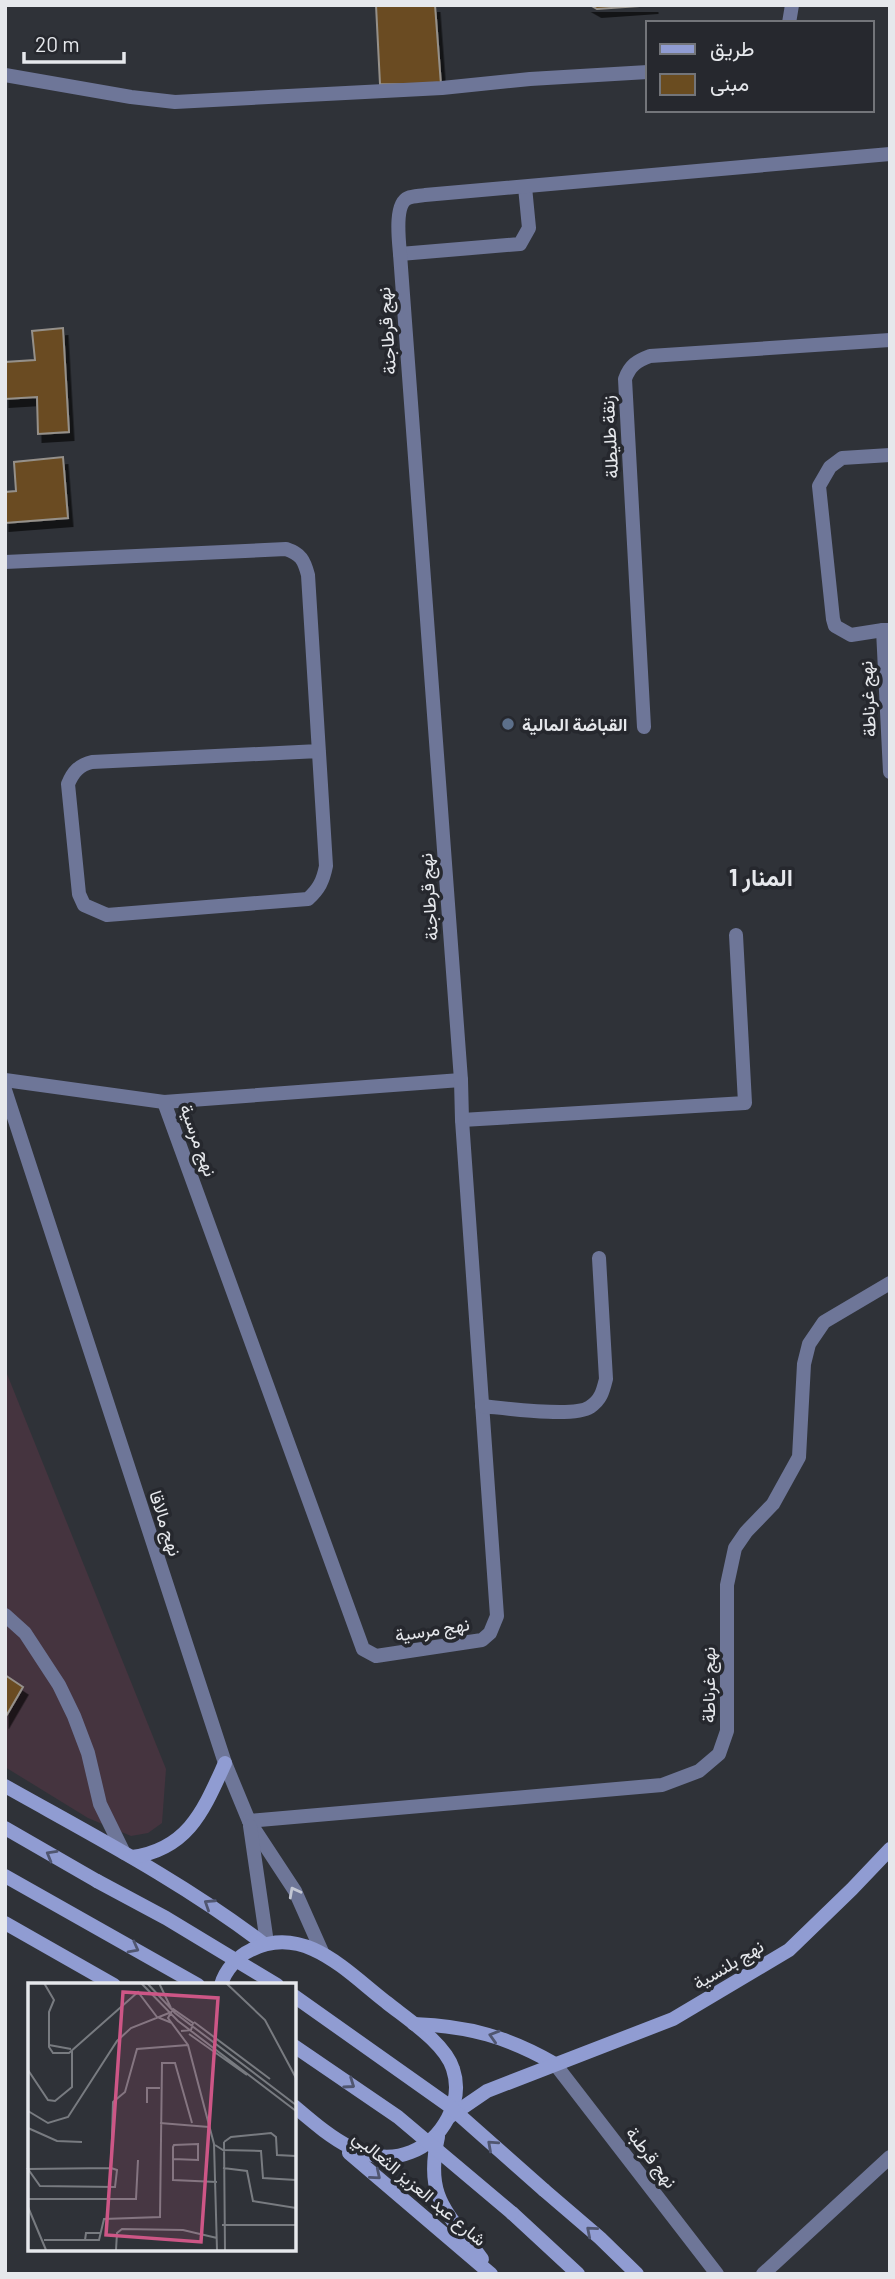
<svg xmlns="http://www.w3.org/2000/svg" width="895" height="2279" viewBox="0 0 895 2279" font-family="Barlow,Vazirmatn,sans-serif">
<style>
.industrial{fill:#45343f}
.building{fill:#6a4c20;stroke:#95908a;stroke-width:2;filter:url(#shadow)}
.lines{fill:none;stroke-linecap:round;stroke-linejoin:round}
.lane{stroke:#6e7698;stroke-width:14}
.street{stroke:#6e7698;stroke-width:14}
.secondary{stroke:#909cd2;stroke-width:14}
.secondary-bridge{stroke:#909cd2;stroke-width:14}
.oneway{stroke:#505670}
.oneway2{stroke:#c2c6d3}
.service-dot{fill:#5c6f8a;stroke:#26282e;stroke-width:2.5}
.labels{text-anchor:middle;dominant-baseline:central;stroke-width:7;stroke-linejoin:round;paint-order:stroke}
.street-label{font-size:18px;fill:#e6e8ec;stroke:#26282e}
.poi-label{font-size:18px;font-weight:bold;fill:#e6e8ec;stroke:#26282e;text-anchor:start}
.district-label{font-size:24px;font-weight:bold;fill:#e6e8ec;stroke:#26282e}
.inset-road{fill:none;stroke:#787b80;stroke-width:2}
.view{fill:#cd5686;fill-opacity:0.15;stroke:#cd5686;stroke-width:3.5}
.inset-edge{fill:none;stroke:#e6e8ec;stroke-width:3.5}
</style>
<defs>
<filter id="shadow"><feDropShadow dx="4.5" dy="8" stdDeviation="0" flood-color="#0009"/></filter>
</defs>
<rect width="100%" height="100%" fill="#2f3238"/>
<path class="industrial" d="M5,1369l161,400 -4,54 -14,10 -17,3 -43,-18 -83,-51z"/>
<g class="building">
<path d="M376,5h59l6,80 -61,-1z"/>
<path d="M590,5h64l-57,4z"/>
<path d="M63,328l6,104 -31,2 -1,-37 -32,2v-37l30,-2 -3,-29z"/>
<path d="M63,457l5,61 -63,5v-31l11,-1 -2,-29z"/>
<path d="M5,1675l18,12 -18,31z"/>
</g>
<g class="lines">
<g class="lane">
<path d="M462,1120l283,-17 -9,-168"/>
<path d="M5,1615l20,18 34,52 15,31 14,37 12,51 24,49"/>
</g>
<g class="street">
<path d="M789,23l3,-18"/>
<path d="M5,75l126,22 44,5 267,-14 88,-9 118,-7"/>
<path d="M400,254l120,-10 9,-16 -4,-41"/>
<path d="M5,562l281,-13c15,5 18,11 22,26l18,291c-3,15 -7,23 -18,33l-201,16 -23,-10 -5,-11 -11,-110c5,-12 11,-19 24,-22l227,-11"/>
<path d="M883,630l-32,5 -16,-9 -2,-7 -14,-133 11,-19 12,-9 48,-3"/>
<path d="M890,630h-7l7,142"/>
<path d="M644,727l-19,-348c5,-14 12,-18 25,-23l240,-16"/>
<path d="M5,1080l159,22 297,-22"/>
<path d="M5,1090l220,673 24,58 46,70 28,63"/>
<path d="M164,1102l199,547 13,7 106,-16 8,-7 7,-17 -35,-496 -1,-40 -61,-826c-1,-13 -6,-50 8,-56 5,-2 12,-2 17,-3l465,-41"/>
<path d="M482,1406c22,2 92,12 108,1 11,-7 13,-16 16,-28l-7,-121"/>
<path d="M249,1821l413,-36 37,-14 20,-17 8,-23v-146l8,-37 11,-16 27,-28 26,-47 5,-93 5,-20 15,-22 66,-39"/>
<path d="M250,1826l17,117"/>
<path d="M555,2064l162,210"/>
<path d="M763,2274l127,-117"/>
</g>
<g class="secondary">
<path d="M5,1786c89,50 178,96 259,158"/>
<path d="M5,1828l92,53"/>
<path d="M132,1857c57,-8 72,-48 93,-94"/>
<path d="M5,1876l193,109"/>
<path d="M5,1923l109,62"/>
<path d="M221,1985c4,-15 17,-29 30,-35 53,-27 96,22 135,52 21,17 59,41 67,67 11,33 -11,71 -42,83 -45,18 -85,-19 -117,-46"/>
<path d="M414,2024c55,2 94,13 141,40"/>
<path d="M449,2117l38,-26 186,-72 116,-69 63,-61 38,-40"/>
<path d="M438,2137c-14,62 10,75 44,122"/>
<path d="M349,2153l142,121"/>
<path d="M544,2190l56,48 37,36"/>
<path d="M512,2213l66,61"/>
</g>
<g class="secondary-bridge">
<path d="M97,1881l69,37 111,67"/>
<path d="M294,1996l154,109 96,85"/>
<path d="M294,2046l104,71 114,96"/>
</g>
</g>
<defs><path id="oneway-chevron" d="M-2-3.5L2.5 0L-2 3.5" fill="none" stroke-width="1.6" stroke-linecap="round" stroke-linejoin="round" transform="scale(1.75)"/></defs>
<g class="oneway">
<use href="#oneway-chevron" transform="translate(51 1855) rotate(-150)"/>
<use href="#oneway-chevron" transform="translate(209 1904) rotate(-147)"/>
<use href="#oneway-chevron" transform="translate(134 1948) rotate(28)"/>
<use href="#oneway-chevron" transform="translate(494 2036) rotate(-163)"/>
<use href="#oneway-chevron" transform="translate(350 2084) rotate(35)"/>
<use href="#oneway-chevron" transform="translate(492 2145) rotate(-138)"/>
<use href="#oneway-chevron" transform="translate(376 2175) rotate(40)"/>
<use href="#oneway-chevron" transform="translate(591 2231) rotate(-139)"/>
</g>
<use class="oneway2" href="#oneway-chevron" transform="translate(294 1892) rotate(-118)"/>
<circle class="service-dot" cx="508" cy="724" r="7"/>
<g class="labels">
<g class="street-label">
<text transform="translate(386 331) rotate(-94)">نهج قرطاجنة</text>
<text transform="translate(609 437) rotate(-93)">زنقة طليطلة</text>
<text transform="translate(867 699) rotate(-93)">نهج غرناطة</text>
<text transform="translate(428 897) rotate(-94)">نهج قرطاجنة</text>
<text transform="translate(199 1140) rotate(70)">نهج مرسية</text>
<text transform="translate(166 1523) rotate(72)">نهج مالاقا</text>
<text transform="translate(432 1629) rotate(-9)">نهج مرسية</text>
<text transform="translate(708 1685) rotate(-90)">نهج غرناطة</text>
<text transform="translate(728 1964) rotate(-31)">نهج بلنسية</text>
<text transform="translate(652 2157) rotate(53)">نهج قرطبة</text>
<text transform="translate(420 2188) rotate(40)">شارع عبد العزيز الثعالبي</text>
</g>
<g class="poi-label">
<text x="522" y="724">القباضة المالية</text>
</g>
<g class="district-label">
<text x="761" y="876">المنار 1</text>
</g>
</g>
<g transform="translate(28 1983)">
<rect width="268" height="268" fill="#2f3238"/>
<path class="inset-road" d="M16,0l10,17 -5,12v35l4,6h16l69,-61 19,25 15,6M113,0l37,38 118,90M119,0l28,30 121,92M131,0l12,25M198,0l39,37 31,58M166,39l76,57M153,48l10,-1 2,-7 -20,-14 -5,9 20,27 26,99 3,106M161,51l58,41M21,62l22,4M0,87l20,30 7,1 17,-14v-36M119,120v-15h13M0,128l20,12 20,-6 49,-76 14,-13 38,-15M132,140l49,4M0,145l29,13 25,1M196,159l1,108M196,159l7,-5 40,-4 5,4 1,18 19,1M187,162l8,5 38,1 2,27 33,2M145,176l25,1v-16l-24,1 -1,2v33l44,2M83,185l6,2 -2,17 -75,-1 -12,-17 83,-1 2,-66 12,-10 12,-43 51,-4M195,185l24,3 6,30 43,7M0,216h108l2,-39M0,224l18,43M194,242h74M16,257h55l5,-21 56,-2 2,-154h13l17,60M57,257l1,-7h14M88,267l1,-17 5,-4 61,1 34,8"/>
<path class="view" d="M95,9l95,6 -17,244 -95,-7z"/>
<rect width="268" height="268" class="inset-edge"/>
</g>
<rect width="895" height="2279" fill="none" stroke="#e6e8ec" stroke-width="14"/>
<rect x="646" y="21" width="228" height="91" fill="#26282e" stroke="#73757a" stroke-width="2"/>
<rect x="660" y="44" width="35" height="10" fill="#909cd2" stroke="#73757a" stroke-width="2"/>
<text x="710" y="56" font-size="21" fill="#e6e8ec">طريق</text>
<rect x="660" y="74" width="35" height="21" fill="#6a4c20" stroke="#73757a" stroke-width="2"/>
<text x="710" y="91" font-size="21" fill="#e6e8ec">مبنى</text>
<path d="M24 52v10h100v-10" fill="none" stroke="#e6e8ec" stroke-width="3.5"/>
<text x="35" y="52" font-size="21" fill="#e6e8ec" stroke="#26282e" stroke-width="5" paint-order="stroke">20 m</text>
</svg>
